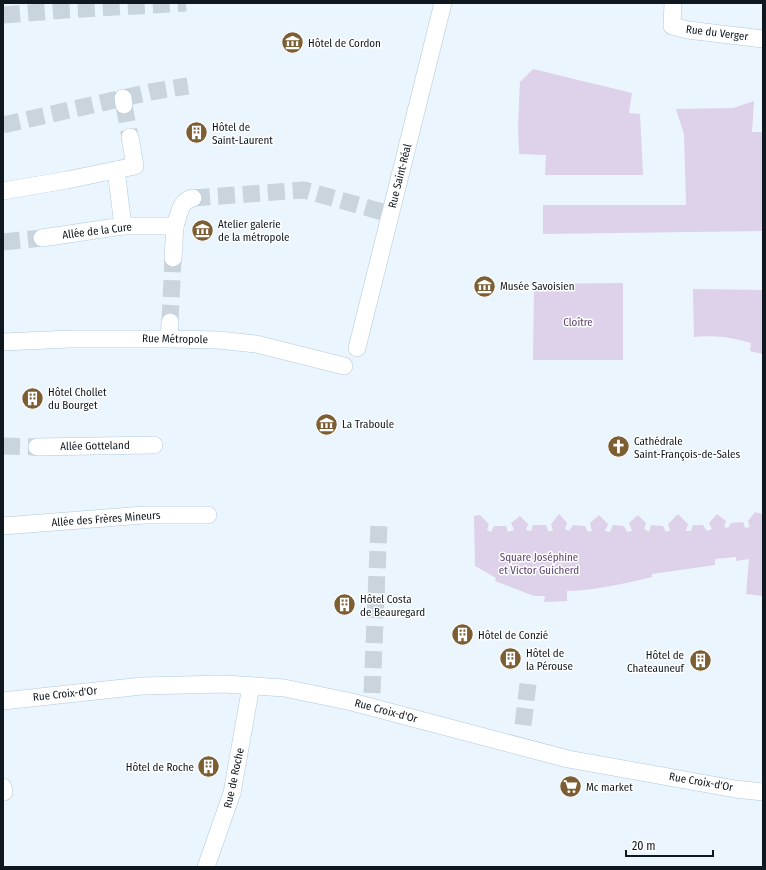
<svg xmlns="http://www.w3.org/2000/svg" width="766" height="870" viewBox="0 0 766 870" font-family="'Fira Sans Condensed',sans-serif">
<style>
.green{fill:#ded1ea}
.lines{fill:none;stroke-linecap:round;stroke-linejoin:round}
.pedestrian-tunnel{stroke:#c9d4dc;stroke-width:17;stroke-dasharray:17 8;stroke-linecap:butt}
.pedestrian-casing{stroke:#b0c9de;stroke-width:18}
.pedestrian{stroke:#fff;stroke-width:17}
.labels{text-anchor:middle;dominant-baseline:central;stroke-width:3;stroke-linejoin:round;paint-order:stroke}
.street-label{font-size:11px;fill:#0f181f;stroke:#fff}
.poi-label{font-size:11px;fill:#0f181f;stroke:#fff;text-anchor:start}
.park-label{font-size:11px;fill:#5c446e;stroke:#fff}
</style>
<rect width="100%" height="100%" fill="#eaf5fd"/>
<g class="green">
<path d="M533,69l99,24 -3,20 11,1 3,61h-98l1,-20 -27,-1 -1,-29 2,-43z"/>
<path d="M754,101l-2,31h11v99l-220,3v-29h143l-2,-71 -8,-25 57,-1z"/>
<path d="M623,283v77h-90l1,-76z"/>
<path d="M693,289l70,1v64l-13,-3 1,-8c-21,-6 -35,-8 -57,-6z"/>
<path d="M755,512l7,2 1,-2v84l-17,-2 3,-35 -13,2v-4l-21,2v6l-63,9v3c-29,7 -56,13 -85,14v10l-23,1 1,-6h-11l-39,-15 1,-3 -21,-12 -1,-50 6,-1 9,9 -2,6 4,2 3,-6h12l2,6 6,-2 -3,-7 9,-7 8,8 -2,6 5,1 2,-6h13l2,6h5l-2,-7 8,-10 8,9 -2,6 4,2 4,-6 12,1 3,6 4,-1 -2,-8 9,-8 9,9 -3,7 5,1 3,-7 11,1 3,6 5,-1 -3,-8 9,-8 8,8 -2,6 5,3 2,-7 12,1 3,6 4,-2 -2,-6 10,-10 10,10 -2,7h5l2,-6h10l4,6 5,-2 -3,-6 8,-9 9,7 -2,6 4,1 3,-5 12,-1 2,6 5,-1 -2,-6z"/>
</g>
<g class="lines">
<g class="pedestrian-tunnel">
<path d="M3,15l63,-5 120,-7"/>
<path d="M124,105l6,32"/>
<path d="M3,125l147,-33 38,-6"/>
<path d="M193,198l111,-8 86,24"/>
<path d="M3,242l39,-4"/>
<path d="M170,322l3,-64"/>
<path d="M3,446l34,1"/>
<path d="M372,693l7,-168"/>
<path d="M523,725l5,-41"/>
</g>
<defs>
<g id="pedestrian">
<path d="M673,3l-1,23 16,4 75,9"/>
<path d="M123,98l1,7"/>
<path d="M116,170l7,56"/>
<path d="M3,191l64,-11 68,-14 -5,-29"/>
<path d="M42,238l81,-12h52c4,-11 5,-26 18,-28"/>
<path d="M173,258l2,-32"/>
<path d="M169,339l1,-17"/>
<path d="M3,342l67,-3h99l50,1 37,4 88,22"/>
<path d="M357,348l86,-345"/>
<path d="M37,447l117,-2"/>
<path d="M3,526l141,-11h64"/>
<path d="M3,701l139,-15 82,-2 60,4 68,14 216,57 167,30 28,3"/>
<path d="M3,787l1,5"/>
<path d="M206,867l26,-74 19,-107"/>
</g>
</defs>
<use href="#pedestrian" class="pedestrian-casing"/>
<use href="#pedestrian" class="pedestrian"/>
</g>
<defs>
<symbol id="museum-disc" viewBox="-11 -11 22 22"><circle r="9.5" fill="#7c5e32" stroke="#fff"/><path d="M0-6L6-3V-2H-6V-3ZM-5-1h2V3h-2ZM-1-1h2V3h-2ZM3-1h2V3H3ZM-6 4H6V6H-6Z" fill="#fff"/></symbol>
<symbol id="building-disc" viewBox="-11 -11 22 22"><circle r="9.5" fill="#7c5e32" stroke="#fff"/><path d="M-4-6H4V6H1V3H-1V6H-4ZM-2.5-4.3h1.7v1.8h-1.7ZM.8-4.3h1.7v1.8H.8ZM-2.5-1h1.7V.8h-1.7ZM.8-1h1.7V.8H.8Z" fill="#fff"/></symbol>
<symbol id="church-disc" viewBox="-11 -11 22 22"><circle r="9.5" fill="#7c5e32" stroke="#fff"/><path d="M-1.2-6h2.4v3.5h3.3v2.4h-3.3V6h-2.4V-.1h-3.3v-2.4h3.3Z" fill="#fff"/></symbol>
<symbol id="supermarket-disc" viewBox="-11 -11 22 22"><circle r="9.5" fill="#7c5e32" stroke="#fff"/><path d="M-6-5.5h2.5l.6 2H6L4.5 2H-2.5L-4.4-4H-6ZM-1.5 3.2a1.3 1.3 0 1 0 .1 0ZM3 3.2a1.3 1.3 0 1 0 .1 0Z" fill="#fff"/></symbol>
</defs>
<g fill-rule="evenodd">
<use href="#museum-disc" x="280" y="30" width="25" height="25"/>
<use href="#building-disc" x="184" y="120" width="25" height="25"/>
<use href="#museum-disc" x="190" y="218" width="25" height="25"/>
<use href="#museum-disc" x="472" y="274" width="25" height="25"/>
<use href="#building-disc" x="20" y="386" width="25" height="25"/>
<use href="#museum-disc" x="314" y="412" width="25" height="25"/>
<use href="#church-disc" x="606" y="434" width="25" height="25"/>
<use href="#building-disc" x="332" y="592" width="25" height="25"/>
<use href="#building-disc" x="450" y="622" width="25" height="25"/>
<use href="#building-disc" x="498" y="646" width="25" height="25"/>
<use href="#building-disc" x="688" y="648" width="25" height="25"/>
<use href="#building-disc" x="196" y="754" width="25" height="25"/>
<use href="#supermarket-disc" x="558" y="774" width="25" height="25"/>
</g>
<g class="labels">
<g class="street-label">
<text transform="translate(717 33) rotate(7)">Rue du Verger</text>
<text transform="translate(400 176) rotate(-76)">Rue Saint-Réal</text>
<text transform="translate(97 231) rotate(-7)">Allée de la Cure</text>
<text transform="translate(175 339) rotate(1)">Rue Métropole</text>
<text transform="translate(95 446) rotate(-1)">Allée Gotteland</text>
<text transform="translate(106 519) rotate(-4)">Allée des Frères Mineurs</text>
<text transform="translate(65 694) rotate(-6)">Rue Croix-d'Or</text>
<text transform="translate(386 711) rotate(15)">Rue Croix-d'Or</text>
<text transform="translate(234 778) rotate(-78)">Rue de Roche</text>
<text transform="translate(701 782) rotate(10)">Rue Croix-d'Or</text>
</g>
<g class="poi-label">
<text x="308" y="43">Hôtel de Cordon</text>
<text x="212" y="127">Hôtel de<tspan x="212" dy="13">Saint-Laurent</tspan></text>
<text x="218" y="224">Atelier galerie<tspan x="218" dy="13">de la métropole</tspan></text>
<text x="500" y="286">Musée Savoisien</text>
<text x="48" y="392">Hôtel Chollet<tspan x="48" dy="13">du Bourget</tspan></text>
<text x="342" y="424">La Traboule</text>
<text x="634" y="441">Cathédrale<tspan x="634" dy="13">Saint-François-de-Sales</tspan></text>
<text x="360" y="599">Hôtel Costa<tspan x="360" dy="13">de Beauregard</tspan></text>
<text x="478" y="635">Hôtel de Conzié</text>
<text x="526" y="653">Hôtel de<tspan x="526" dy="13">la Pérouse</tspan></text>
<text x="684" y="655" text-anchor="end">Hôtel de<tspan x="684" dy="13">Chateauneuf</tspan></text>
<text x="194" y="767" text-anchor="end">Hôtel de Roche</text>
<text x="586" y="787">Mc market</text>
</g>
<g class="park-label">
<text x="578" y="322">Cloître</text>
<text x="539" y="557">Square Joséphine<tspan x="539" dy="13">et Victor Guicherd</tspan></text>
</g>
</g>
<rect width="766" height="870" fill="none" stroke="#0f181f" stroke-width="8"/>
<path d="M626 850v6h87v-6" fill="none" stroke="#0f181f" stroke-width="2"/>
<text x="632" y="850" font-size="12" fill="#0f181f" stroke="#ffffff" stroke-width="3" paint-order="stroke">20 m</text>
</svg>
